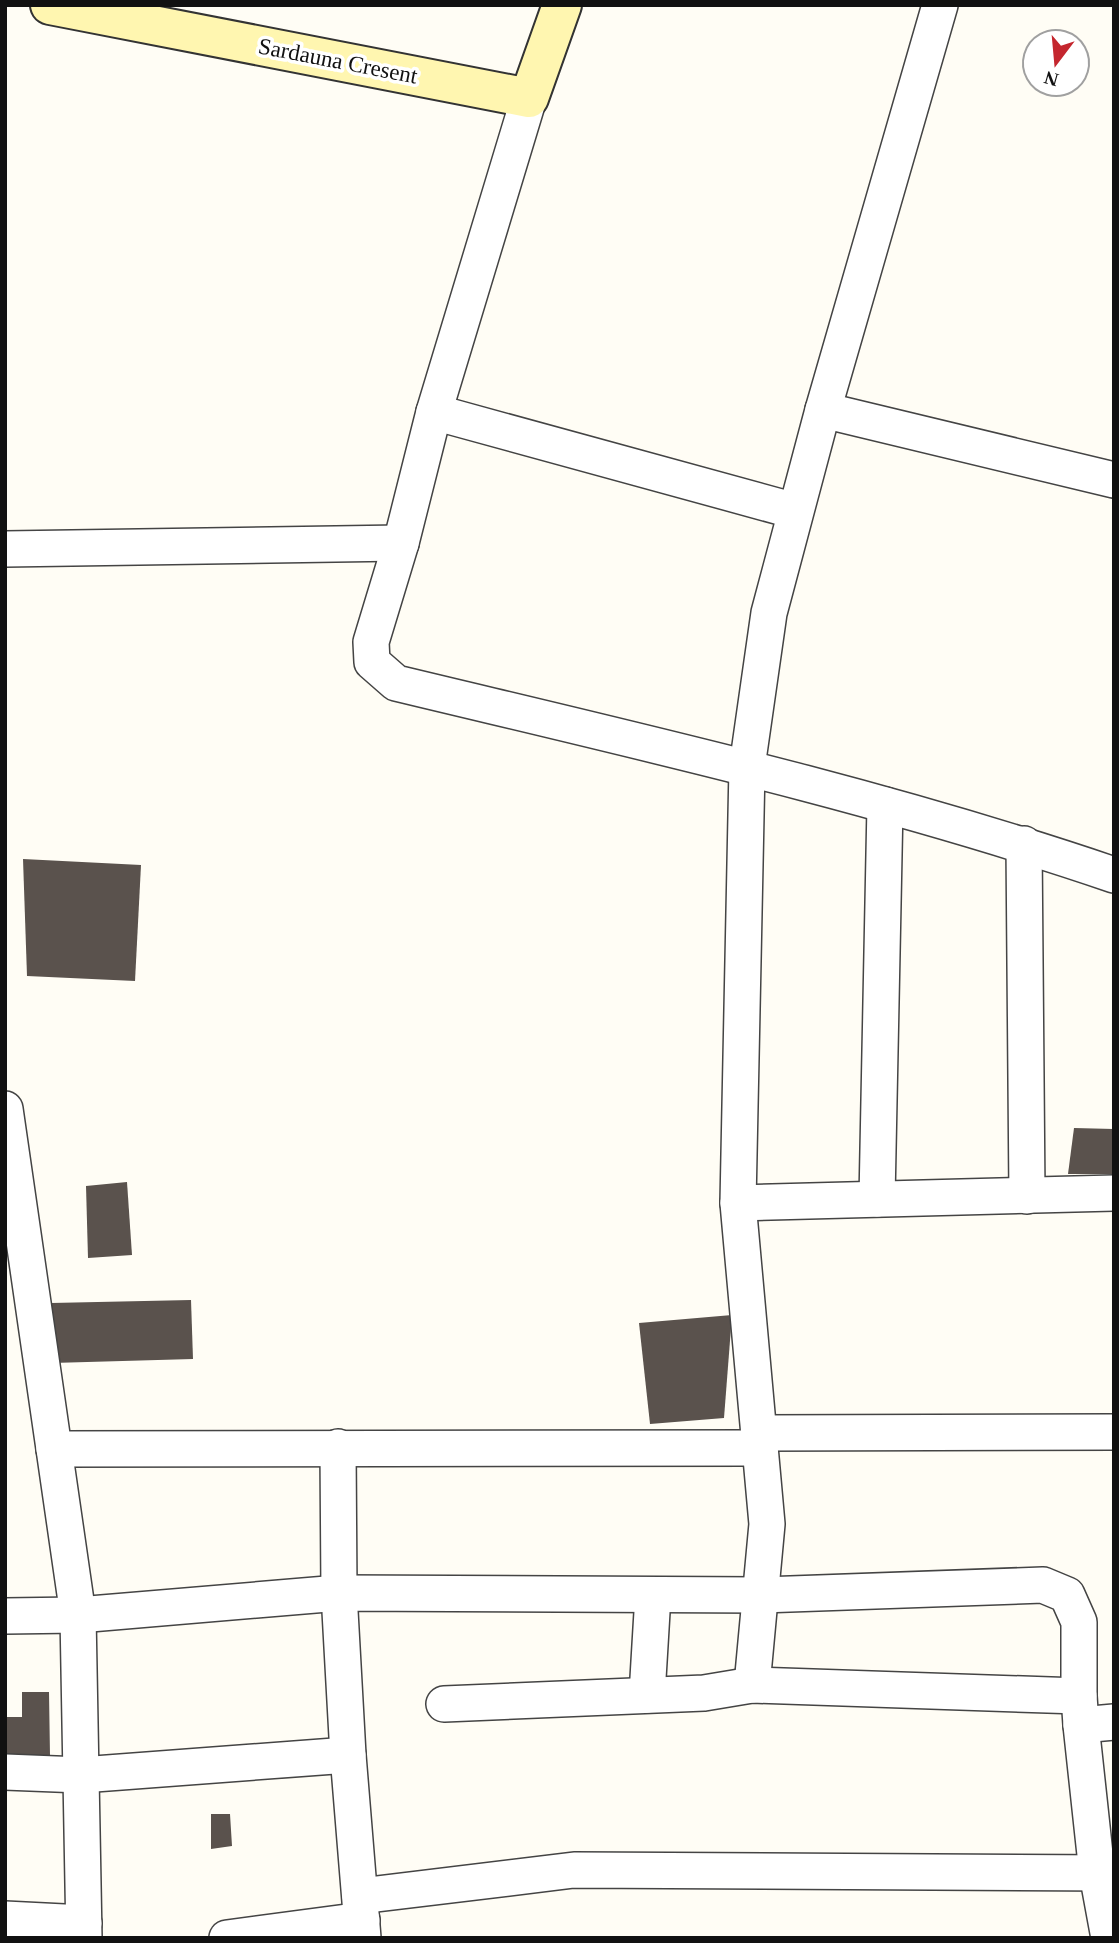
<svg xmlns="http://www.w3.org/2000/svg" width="1119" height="1943" viewBox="0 0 1119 1943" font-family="'Times New Roman',serif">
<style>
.building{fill:#5a524d}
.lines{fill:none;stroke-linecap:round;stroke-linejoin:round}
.street-casing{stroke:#444;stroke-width:38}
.secondary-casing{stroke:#333;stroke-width:42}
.street{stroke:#fff;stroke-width:35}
.secondary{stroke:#fff6b0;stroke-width:38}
.labels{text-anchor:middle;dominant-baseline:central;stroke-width:7;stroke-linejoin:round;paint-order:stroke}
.street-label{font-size:23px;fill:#111;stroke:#fff}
</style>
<rect width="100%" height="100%" fill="#fffdf5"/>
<g class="building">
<path d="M23,859l118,6 -6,116 -108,-5z"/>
<path d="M1074,1128l40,1v45h-46z"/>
<path d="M127,1182l5,73 -44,3 -2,-72z"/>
<path d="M191,1300l2,59 -141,4 -1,-60z"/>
<path d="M732,1315l-8,103 -74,6 -11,-101z"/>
<path d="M22,1692h27l1,64h-45v-39h17z"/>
<path d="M211,1814h19l2,32 -21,3z"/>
</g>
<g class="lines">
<defs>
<g id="street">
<path d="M529,98l-95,314 -33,131 -30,99 1,20 24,21c241,58 483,112 718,192"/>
<path d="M823,410l291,70"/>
<path d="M434,412l361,99"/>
<path d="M5,549l396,-6"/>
<path d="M1024,844l3,352"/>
<path d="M5,1109l73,506 6,323"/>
<path d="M877,1199l8,-394"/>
<path d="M738,1203l376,-10"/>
<path d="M759,1433l355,-1"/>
<path d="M338,1447l1,146 9,162 15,183"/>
<path d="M54,1449l706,-1"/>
<path d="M5,1616l73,-1 261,-22 422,2 282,-10 24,10 12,27v74l2,29 16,148 12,65"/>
<path d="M752,1685l15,-161 -29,-321 9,-436 22,-154 54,-203 117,-405"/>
<path d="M647,1695l6,-100"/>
<path d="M444,1704l260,-11 48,-8 327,11"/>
<path d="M1081,1725l33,-3"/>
<path d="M5,1772l76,3 267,-20"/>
<path d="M360,1896l214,-26 540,3"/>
<path d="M5,1919l79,4"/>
<path d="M227,1938l135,-18"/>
</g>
<path id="secondary" d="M50,5l479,93 33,-93"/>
</defs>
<use href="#street" class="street-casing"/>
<use href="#secondary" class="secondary-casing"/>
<use href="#street" class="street"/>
<use href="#secondary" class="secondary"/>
</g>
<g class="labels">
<g class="street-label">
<text transform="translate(338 61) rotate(11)">Sardauna Cresent</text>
</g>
</g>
<rect width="1119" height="1943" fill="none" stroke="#111111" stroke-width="14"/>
<g transform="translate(1056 63) rotate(196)"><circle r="33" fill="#ffffff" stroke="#a0a0a0" stroke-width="2"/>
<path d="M0-5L12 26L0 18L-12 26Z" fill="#c4262e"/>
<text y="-10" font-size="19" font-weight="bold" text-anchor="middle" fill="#111111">N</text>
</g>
</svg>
